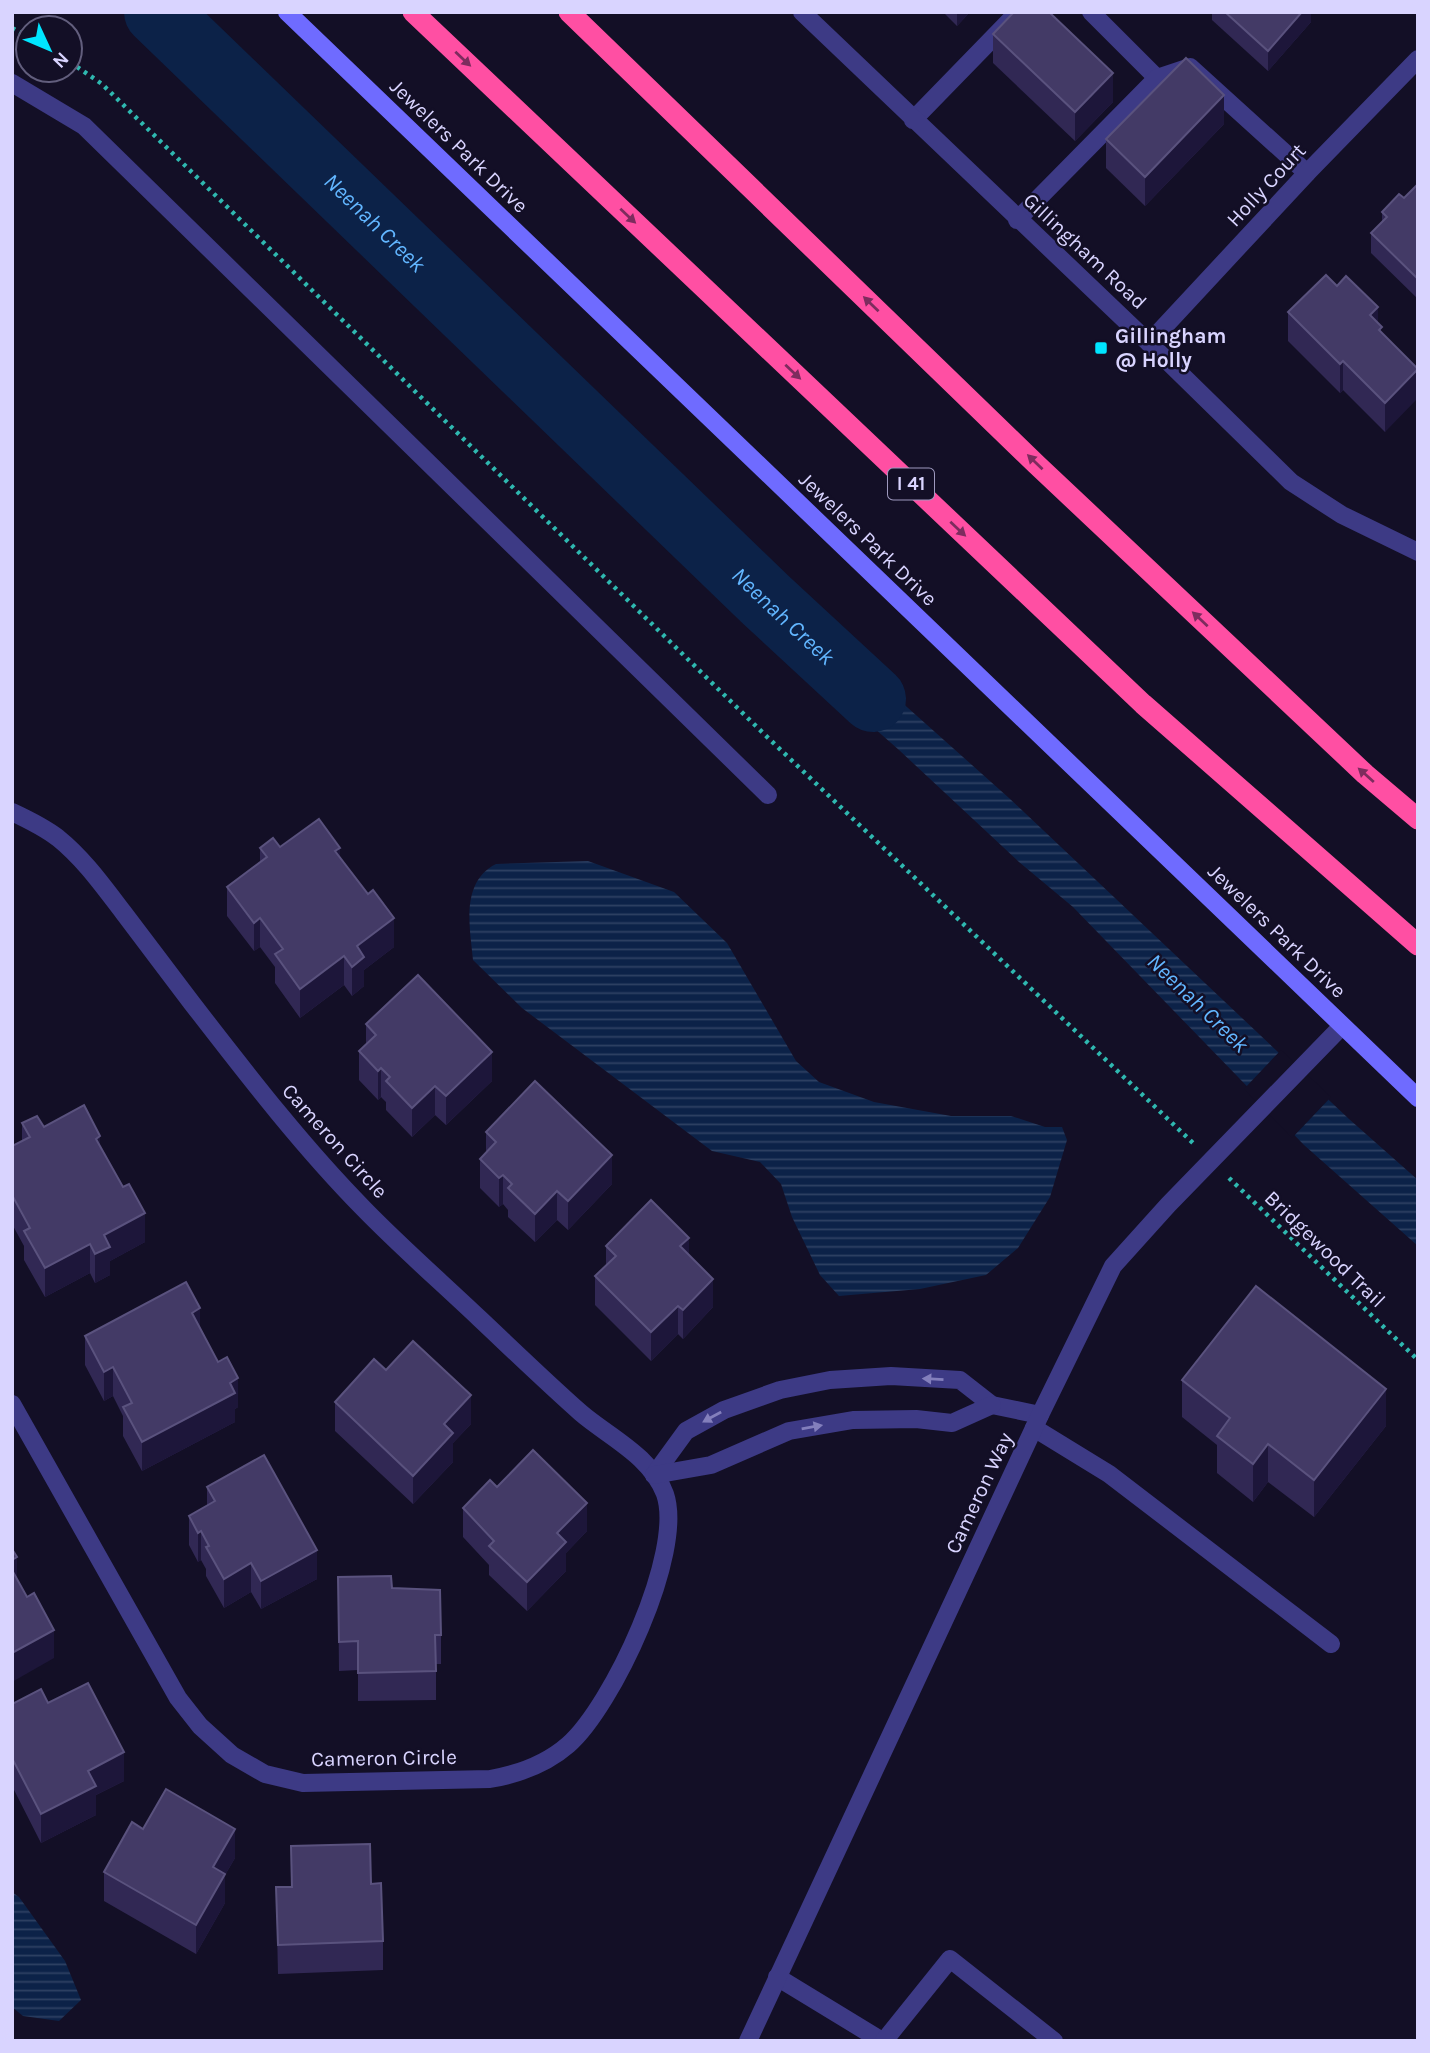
<svg xmlns="http://www.w3.org/2000/svg" width="1430" height="2053" viewBox="0 0 1430 2053" font-family="Karla,sans-serif">
<style>
.water{fill:url(#water-rules)}
.pier{fill:#130f26}
.lines{fill:none;stroke-linecap:round;stroke-linejoin:round}
.river{stroke:#0c2248;stroke-width:66}
.path{stroke:#2fb8b0;stroke-width:4.5;stroke-dasharray:3.5 5;stroke-linecap:butt}
.lane{stroke:#3d3a85;stroke-width:18}
.street{stroke:#3d3a85;stroke-width:18}
.secondary{stroke:#6f6bff;stroke-width:18}
.highway{stroke:#ff4fa3;stroke-width:21}
.wall{fill:#312854}
.shaded-wall{fill:#1d163a}
.building{fill:#433a66;stroke:#5a527e;stroke-width:2}
.oneway{fill:#7d2c5e}
.oneway2{fill:#837fbc}
.poi-dot{fill:#00e5ff;stroke:#130f26;stroke-width:2.5}
.labels{text-anchor:middle;dominant-baseline:central;stroke-width:5;stroke-linejoin:round;paint-order:stroke}
.shield{fill:#130f26;stroke:#9e99be;stroke-width:2}
.shield-label{font-size:19px;font-weight:bold;fill:#d9d4ff}
.street-label{font-size:21px;fill:#d9d4ff;stroke:#130f26}
.poi-label{font-size:21px;font-weight:bold;fill:#d9d4ff;stroke:#130f26;text-anchor:start}
.water-label{font-size:23px;font-style:italic;fill:#62b6ff;stroke:#130f26}
</style>
<defs>
<pattern id="water-rules" width="6" height="5" patternUnits="userSpaceOnUse" patternTransform="scale(1.75)"><rect width="6" height="5" fill="#0c2248"/><path d="M0 2.5h6" fill="none" stroke="#2f4163"/></pattern>
</defs>
<rect width="100%" height="100%" fill="#130f26"/>
<g class="water">
<path d="M807,638l36,12 166,148 340,321 69,61v66l-114,-101 -231,-238 -54,-45 -120,-112 -100,-88z"/>
<path d="M588,861l86,31 53,51 69,118 23,21 55,20 77,14h60l34,11h17l5,13 -17,57 -32,51 -32,27 -66,14 -81,7 -19,-21 -28,-58 -11,-33 -21,-22 -48,-11 -190,-143 -49,-48c-3,-32 -13,-78 23,-96z"/>
<path d="M12,1892l7,5 46,64 16,39 -22,21 -36,-5 -11,-9z"/>
</g>
<g class="pier">
<path d="M875,673l27,25 -31,32 -27,-23z"/>
<path d="M1281,1050l50,47 -39,41 -48,-49z"/>
</g>
<g class="lines">
<path class="river" id="s1" d="M157,12l609,588 107,99"/>
<g class="path">
<path d="M12,28l16,9"/>
<path d="M70,62l32,22 661,649 430,410"/>
<path d="M1229,1178l189,182"/>
</g>
<g class="lane">
<path d="M1091,12l66,66"/>
<path d="M913,120l105,-108"/>
<path d="M1017,220l140,-142 33,-11 117,106"/>
<path d="M1034,1428l75,46 222,170"/>
<path d="M777,1977l105,64"/>
<path d="M884,2041l66,-82 104,82"/>
</g>
<g class="street">
<path d="M802,12l347,331 142,139 51,33 76,37"/>
<path d="M12,83l72,43 684,669"/>
<path d="M1149,343l158,-170 111,-114"/>
<path d="M12,812c15,7 33,16 46,26 26,21 45,48 65,74 23,30 45,60 68,90 55,71 110,143 173,207 37,38 77,73 115,109 34,32 67,64 102,95 28,24 70,43 84,81 20,58 -53,213 -97,251 -23,20 -49,29 -78,34l-187,4 -38,-9 -33,-19 -32,-29 -22,-28 -166,-294"/>
<path d="M654,1475l32,-44 38,-21 56,-20 50,-10 61,-4 69,4 32,25 48,10"/>
<path d="M654,1475l57,-10 78,-34 64,-11 63,-1 36,4 40,-18"/>
<path d="M748,2041l292,-626 73,-149 55,-61 174,-179"/>
</g>
<path class="secondary" d="M287,12l1131,1086"/>
<g class="highway">
<path d="M413,12l730,692 275,241"/>
<path d="M569,12l467,452 329,310 53,45"/>
</g>
</g>
<g class="wall">
<path d="M943,12h27l-13,14z"/>
<path d="M1212,12h99v10l-43,49 -56,-51z"/>
<path d="M993,34l120,68 -38,39 -82,-78z"/>
<path d="M1224,124l-79,82 -39,-38v-29z"/>
<path d="M1418,184v115l-47,-46v-20l11,-11v-10l22,-14z"/>
<path d="M1288,312l90,11 4,10 36,36 -33,63 -42,-42 -3,3 -52,-52z"/>
<path d="M280,847l60,10 54,90 -30,23v16l-12,10 -8,-11 -44,33 -25,-35v-16l-15,-20 -6,4 -27,-35v-29l33,-25v-14z"/>
<path d="M366,1024l126,57 -46,44 -11,-10 -23,22 -26,-27v-8l-5,-5 -3,3 -19,-20v-29l7,-7z"/>
<path d="M22,1123l22,4 56,20 45,95 -35,19v14l-15,8 -5,-10 -45,24 -21,-37v-14l-12,-22v-78l10,-5z"/>
<path d="M486,1132l126,52 -44,46 -11,-10 -22,22 -27,-25v-7l-5,-6 -4,3 -19,-19v-29l6,-6z"/>
<path d="M606,1246l83,8 24,53 -30,32 -5,-5 -27,27 -56,-56v-29l11,-10z"/>
<path d="M85,1336l153,71 -3,2v13l-93,49 -19,-35v-20l-10,-20 -9,5 -19,-36z"/>
<path d="M386,1370l85,54 -18,19v19l-40,42 -78,-73v-29z"/>
<path d="M1182,1380l204,46 -72,91 -46,-35 -15,20 -36,-29v-28l-35,-28z"/>
<path d="M207,1487l110,92 -56,30 -10,-17 -27,16 -18,-32v-7l-5,-9 -3,2 -9,-17v-29l18,-11z"/>
<path d="M497,1487l90,44 -21,22v18l-39,40 -38,-36v-10l-26,-28v-29z"/>
<path d="M338,1577l103,58v29h-5v36l-78,1v-31l-19,1z"/>
<path d="M12,1704l112,77 -28,14v20l-55,28 -29,-57z"/>
<path d="M143,1829l92,29 -10,17v28l-29,51 -92,-53v-29z"/>
<path d="M291,1846l80,38 12,57v29l-105,4 -2,-87h15z"/>
</g>
<g class="shaded-wall">
<path d="M957,12h13l-13,14z"/>
<path d="M1302,12h9v10l-43,49v-20z"/>
<path d="M1113,73v29l-38,39v-29z"/>
<path d="M1224,95v29l-79,82v-29z"/>
<path d="M1378,307v29l-8,-21z"/>
<path d="M1343,361v29l-3,3v-29z"/>
<path d="M1418,370v28l-33,34v-29z"/>
<path d="M340,848v29l-5,-26z"/>
<path d="M260,918v29l-6,4v-28z"/>
<path d="M394,918v29l-30,23v16l-12,10v-29l5,-21z"/>
<path d="M344,956v29l-44,33v-29z"/>
<path d="M492,1052v29l-46,44v-29z"/>
<path d="M381,1068v29l-3,3v-29z"/>
<path d="M435,1086v29l-23,22v-29z"/>
<path d="M100,1136v29l-4,-26z"/>
<path d="M612,1155v29l-44,46v-29z"/>
<path d="M503,1175v29l-4,3v-29z"/>
<path d="M557,1191v29l-22,22v-28z"/>
<path d="M145,1213v29l-35,19v14l-15,8v-29l9,-19z"/>
<path d="M689,1238v29l-9,-21z"/>
<path d="M90,1244v29l-45,24v-29z"/>
<path d="M713,1279v28l-30,32v-29z"/>
<path d="M678,1306v28l-27,27v-29z"/>
<path d="M200,1308v29l-8,-24z"/>
<path d="M113,1367v29l-9,5v-29z"/>
<path d="M238,1378v29l-3,2v13l-93,49v-29l88,-59z"/>
<path d="M1386,1389v37l-72,91v-37z"/>
<path d="M471,1395v29l-18,19v19l-40,42v-28l31,-52z"/>
<path d="M1268,1444v38l-15,20v-38z"/>
<path d="M587,1503v28l-21,22v18l-39,40v-29l30,-49z"/>
<path d="M201,1531v29l-3,2v-29z"/>
<path d="M317,1550v29l-56,30v-28z"/>
<path d="M17,1557v29l-5,2v-28z"/>
<path d="M251,1563v29l-27,16v-29z"/>
<path d="M54,1630v28l-42,24v-29z"/>
<path d="M124,1752v29l-28,14v20l-55,28v-29l47,-43z"/>
<path d="M235,1829v29l-10,17v28l-29,51v-29l17,-58z"/>
</g>
<g class="building">
<path d="M1014,12h35l64,61 -38,39 -82,-78z"/>
<path d="M1225,12h77l-34,39z"/>
<path d="M1186,58l38,37 -79,82 -39,-38z"/>
<path d="M1418,184v95l-47,-46 16,-16 -5,-5 17,-18 5,4z"/>
<path d="M1326,275l11,11 9,-10 32,31 -8,8 12,12 -3,3 39,39 -33,34 -42,-42 -3,3 -52,-52z"/>
<path d="M319,819l21,29 -5,3 33,43 5,-4 21,28 -37,28 7,11 -12,10 -8,-11 -44,33 -25,-35 8,-5 -23,-31 -6,5 -27,-36 40,-30 -7,-9 13,-10 7,9z"/>
<path d="M418,975l74,77 -46,44 -11,-10 -23,22 -26,-27 4,-4 -9,-9 -3,3 -19,-20 17,-16 -10,-11z"/>
<path d="M535,1081l77,74 -44,46 -11,-10 -22,23 -27,-26 4,-4 -9,-9 -4,3 -19,-19 16,-17 -10,-10z"/>
<path d="M84,1105l16,31 -4,3 27,48 6,-3 16,29 -41,22 6,12 -15,7 -5,-10 -45,24 -21,-37 6,-3 -18,-33v-49l18,-9 -8,-14 15,-7 7,11z"/>
<path d="M651,1200l38,38 -9,8 33,33 -30,31 -5,-4 -27,26 -56,-56 21,-20 -10,-10z"/>
<path d="M186,1282l14,26 -8,5 26,49 9,-5 11,21 -8,5 5,10 -93,49 -19,-35 9,-4 -19,-36 -9,5 -19,-36z"/>
<path d="M1256,1286l130,103 -72,91 -46,-36 -15,20 -36,-28 13,-18 -48,-38z"/>
<path d="M413,1341l58,54 -27,29 9,9 -40,43 -78,-74 39,-43 12,11z"/>
<path d="M533,1450l54,53 -30,30 9,9 -39,40 -38,-36 5,-5 -31,-33 27,-28 7,7z"/>
<path d="M264,1455l53,95 -56,31 -10,-18 -27,16 -18,-32 3,-1 -8,-15 -3,2 -9,-17 26,-15 -8,-14z"/>
<path d="M12,1549l5,8 -5,3z"/>
<path d="M12,1570l15,27 7,-4 20,37 -42,23z"/>
<path d="M391,1576l1,12 48,2 1,45h-6l1,36 -78,2v-32l-19,1 -1,-65z"/>
<path d="M88,1683l36,69 -36,19 8,15 -55,28 -29,-56v-54l29,-15 7,14z"/>
<path d="M166,1789l69,40 -22,38 12,7 -29,51 -92,-53 28,-50 11,7z"/>
<path d="M370,1844l1,40 10,-1 2,58 -105,4 -2,-58h16l-1,-41z"/>
</g>
<defs><path id="oneway-solid" d="M-6-.8H1V-3.2L6.5 0L1 3.2V.8H-6Z" transform="scale(1.75)"/></defs>
<g class="oneway">
<use href="#oneway-solid" transform="translate(463 59) rotate(43)"/>
<use href="#oneway-solid" transform="translate(628 216) rotate(43)"/>
<use href="#oneway-solid" transform="translate(871 304) rotate(-136)"/>
<use href="#oneway-solid" transform="translate(793 372) rotate(43)"/>
<use href="#oneway-solid" transform="translate(1035 462) rotate(-136)"/>
<use href="#oneway-solid" transform="translate(958 529) rotate(43)"/>
<use href="#oneway-solid" transform="translate(1200 619) rotate(-137)"/>
<use href="#oneway-solid" transform="translate(1366 775) rotate(-138)"/>
</g>
<g class="oneway2">
<use href="#oneway-solid" transform="translate(933 1379) rotate(-177)"/>
<use href="#oneway-solid" transform="translate(712 1417) rotate(151)"/>
<use href="#oneway-solid" transform="translate(812 1427) rotate(-10)"/>
</g>
<rect class="poi-dot" x="1094" y="341" width="14" height="14" rx="3.5"/>
<g class="labels">
<rect class="shield" x="888" y="468.5" width="46" height="31" rx="5"/>
<g class="shield-label">
<text x="911" y="484">I 41</text>
</g>
<g class="street-label">
<text transform="translate(459 146) rotate(44)">Jewelers Park Drive</text>
<text transform="translate(1266 185) rotate(-47)">Holly Court</text>
<text transform="translate(1085 251) rotate(43)">Gillingham Road</text>
<text transform="translate(868 539) rotate(44)">Jewelers Park Drive</text>
<text transform="translate(1277 931) rotate(44)">Jewelers Park Drive</text>
<text transform="translate(335 1141) rotate(48)">Cameron Circle</text>
<text transform="translate(1325 1249) rotate(44)">Bridgewood Trail</text>
<text transform="translate(979 1493) rotate(-65)">Cameron Way</text>
<text transform="translate(384 1758) rotate(-1)">Cameron Circle</text>
</g>
<g class="poi-label">
<text x="1115" y="336">Gillingham<tspan x="1115" dy="24">@ Holly</tspan></text>
</g>
<g class="water-label">
<text stroke="none"><textPath href="#s1" startOffset="303">Neenah Creek</textPath></text>
<text stroke="none"><textPath href="#s1" startOffset="870">Neenah Creek</textPath></text>
<text transform="translate(1198 1003) rotate(44)">Neenah Creek</text>
</g>
</g>
<rect width="1430" height="2053" fill="none" stroke="#d9d4ff" stroke-width="28"/>
<g transform="translate(49 49) rotate(134)"><circle r="33" fill="#130f26" stroke="#625e7d" stroke-width="2"/>
<path d="M0-5L12 26L0 18L-12 26Z" fill="#00e5ff"/>
<text y="-10" font-size="19" font-weight="bold" text-anchor="middle" fill="#d9d4ff">N</text>
</g>
</svg>
